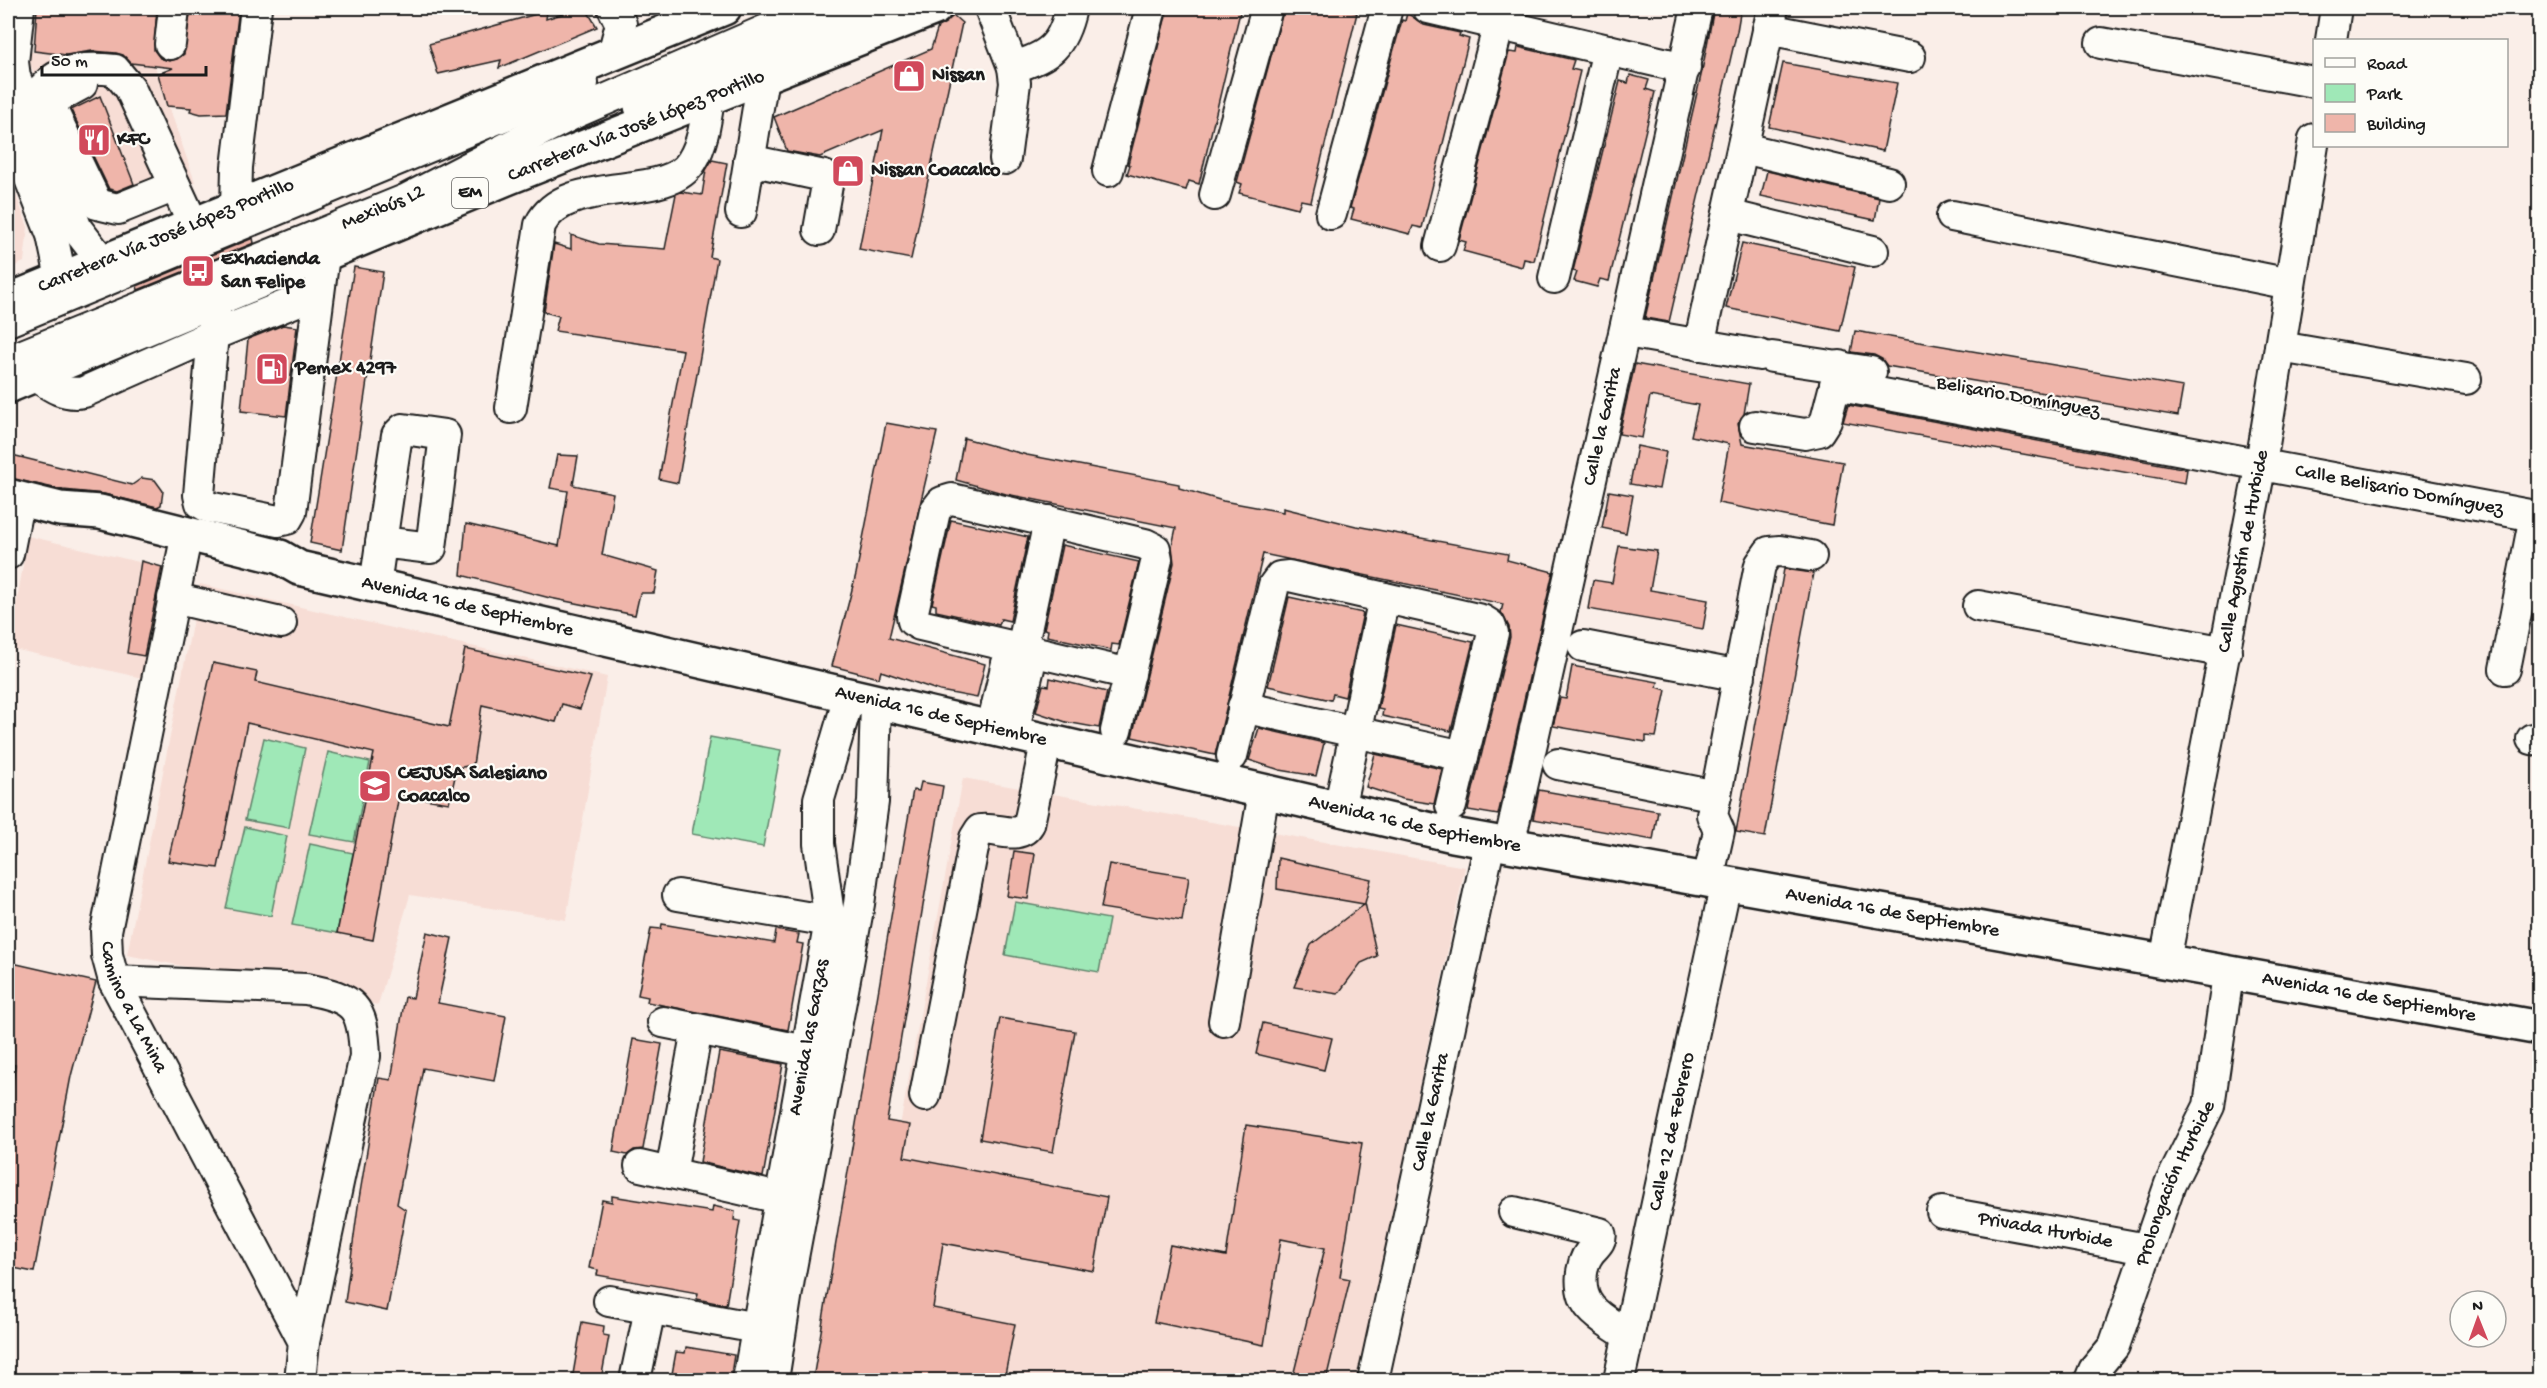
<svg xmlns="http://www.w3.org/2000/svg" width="2547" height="1388" viewBox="0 0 2547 1388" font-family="'Gochi Hand',sans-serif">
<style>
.built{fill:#f7ddd5}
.green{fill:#9fe8b7;stroke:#5e826a;stroke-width:1.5}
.building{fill:#efb5aa;stroke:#1c1c1c;stroke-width:1.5}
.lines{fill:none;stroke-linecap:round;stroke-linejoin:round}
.minor-casing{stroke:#1c1c1c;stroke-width:34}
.major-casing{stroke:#1c1c1c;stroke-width:38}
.minor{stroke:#fdfcf7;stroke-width:30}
.major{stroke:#fdfcf7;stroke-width:33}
.labels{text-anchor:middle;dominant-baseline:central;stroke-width:4.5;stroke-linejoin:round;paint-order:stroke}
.shield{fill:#fdfcf7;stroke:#605f5e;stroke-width:1.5}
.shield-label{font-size:18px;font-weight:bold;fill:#1c1c1c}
.poi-label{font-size:20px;font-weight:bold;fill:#1c1c1c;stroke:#fdfcf7;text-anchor:start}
.street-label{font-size:20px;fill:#1c1c1c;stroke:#fdfcf7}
</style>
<rect width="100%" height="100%" fill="#faeee8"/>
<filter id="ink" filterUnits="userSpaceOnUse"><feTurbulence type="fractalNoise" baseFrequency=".0167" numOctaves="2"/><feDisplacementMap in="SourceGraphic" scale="12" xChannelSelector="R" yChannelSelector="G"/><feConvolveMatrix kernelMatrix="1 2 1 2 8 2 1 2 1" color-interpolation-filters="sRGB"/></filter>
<g filter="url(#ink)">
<g class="built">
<path d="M25,51l130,15 40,116 -56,29 -51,-1z"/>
<path d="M8,174l20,53 -4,35 -16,7z"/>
<path d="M28,536l145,34 -22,110 -142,-32z"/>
<path d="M200,584l407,93 -41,243 -156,-25 -32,110 -251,-50z"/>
<path d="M963,778l502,89 -107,513h-504z"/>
</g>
<g class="green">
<path d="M710,737l71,13 -18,97 -71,-13z"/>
<path d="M264,738l41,10 -16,80 -44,-8z"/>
<path d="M328,752l42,10 -16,80 -45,-8z"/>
<path d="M245,827l42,9 -16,80 -45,-8z"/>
<path d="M310,844l43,9 -16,80 -45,-8z"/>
<path d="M1015,902l94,17 -10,53 -94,-17z"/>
</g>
<g class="building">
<path d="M37,8h120l-3,42 6,8 9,3 8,-2 7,-5 7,-46h48l-13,105 -25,1 -11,-3 1,-3 -24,-2 -9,-32 15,-6 -42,-5 -8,-8 -7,-2 -24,-2 -26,4 -32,-4z"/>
<path d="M581,8l7,4 9,15 -98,41 2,-8 -63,14 -9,-30 118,-33 -1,8z"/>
<path d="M1168,8h73l-42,176 -10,-3 -3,9 -59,-16 3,-9 -2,-1z"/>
<path d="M1284,8h64l-1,2 10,3 -46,189 -10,-2 -3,8 -59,-15 3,-9 -5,-2z"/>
<path d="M1714,8h27l-4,23 -68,291 -24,-4 57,-247z"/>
<path d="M1407,13l17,12 36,8 -1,3 10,3 -47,189 -9,-2 -3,8 -59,-15 3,-10 -4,-1 52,-188 3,1z"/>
<path d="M954,16l8,7 -51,236 -52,-10 24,-119 -63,27 -33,-6 -13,-34 157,-68 7,-22z"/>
<path d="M1518,47l56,13 -3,9 9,2 -46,190 -10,-2 -2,8 -59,-16 3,-9 -7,-2 50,-188 8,1z"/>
<path d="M1783,63l114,20 -14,68 -114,-24z"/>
<path d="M1630,75l19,5 -3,9 9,3 -46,189 -9,-2 -3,8 -23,-6 3,-9 -4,-1 47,-190 8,2z"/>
<path d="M100,96l34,88 -17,7 -8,-2 -38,-79z"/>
<path d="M712,160l15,3 -17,94 7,2 -39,224 -19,-4 24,-129 -128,-19 4,-15 -15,-4 10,-68 17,5v-14l28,9 66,5 11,-55 5,-2 21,3 4,-25z"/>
<path d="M1767,171l112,27 -4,22 -114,-24z"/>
<path d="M253,238l1,5 -116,47 -1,-4z"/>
<path d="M1742,243l113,24 -15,64 -114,-23z"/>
<path d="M354,267l29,5 -41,278 -32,-7z"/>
<path d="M283,325l14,2 -11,89 -45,-5 7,-72z"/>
<path d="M1855,331l328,56 -5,29 -291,-50 -5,-7 -8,-4 -23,-3z"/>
<path d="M1635,364l114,20 -5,30 -6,10 4,20 101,18 -11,63 -114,-22 11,-59 -38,-8 7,-31 -48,-9 -8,42 -23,-4z"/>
<path d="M1848,405l339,64 -2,14 -342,-61z"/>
<path d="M886,423l51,9 -48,206 96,26 -8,34 -37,-7 -59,-20 -2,7 -47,-12 24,-92z"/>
<path d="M964,438l63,17 152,29v4l44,13 60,11v-4l73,18 152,28 -1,6 46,12 -55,243 -30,-5 42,-173 -1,-10 -8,-15 2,-8 -240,-50 -48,201 -83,-18 42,-174 -2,-17 4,-18 -170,-34 -50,-14z"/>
<path d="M1637,446l29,6 -7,37 -29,-5z"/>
<path d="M8,454l124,31 10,-7 13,2 8,11 -2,14 -4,2 -53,-13 -41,-4 -55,-12z"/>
<path d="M557,455l21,1 -5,29 40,8 -11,62 56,16 -4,22h-14l-5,22 -85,-17 -89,-23 5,-51 93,22 9,-55 -18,-3z"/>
<path d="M1609,491l24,4 -7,38 -24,-5z"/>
<path d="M951,520l77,17 -18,84 -9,-2 -2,6 -63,-14v-6l-4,-1z"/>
<path d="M1062,545l77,17 -20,83 -7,-1 -1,6 -64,-14 1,-6 -4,-1z"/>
<path d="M1619,546l38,5 -7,39 58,10 -5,29 -115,-20 5,-29 19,3z"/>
<path d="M141,561l21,6 -18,89 -17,-3z"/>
<path d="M1784,569l29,4 -48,264 -29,-5z"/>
<path d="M1289,597l74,16 -18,84 -12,-3 -2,6 -63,-14z"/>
<path d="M1396,625l77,17 -22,89 -69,-15 1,-6 -5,-1z"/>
<path d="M465,649l126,28 -11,32 -18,-5 -6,18 -74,-17 -9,60 -16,3 -8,35 -50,-8 -26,145 -36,-7 37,-180 -127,-30 -29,145 -50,-7 45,-198 44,9 -2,10 194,45z"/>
<path d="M1572,666l86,16 -1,5 9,3 -10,47 -10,-1v6l-93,-16 7,-28 6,1z"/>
<path d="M1050,678l57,14 -8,36 -33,-6 -30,-10 7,-27 6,1z"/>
<path d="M1259,728l65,15 -8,33 -36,-6 -31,-10z"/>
<path d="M1375,754l67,15 -8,35 -31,-5 -37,-12z"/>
<path d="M921,782l22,4 -56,335 23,4 -6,32 203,40 -13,74 -151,-28 -10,65 82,16 -11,56h-185l-6,-1 74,-439 26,-150 6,1z"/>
<path d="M1539,790l119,21 -5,29 -120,-21z"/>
<path d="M1014,851l21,3 -7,45 -21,-3z"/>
<path d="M1278,858l93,21 -6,24 12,53 -16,7 -23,31 -44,-7 17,-42 53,-41 -87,-15z"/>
<path d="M1109,864l80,13 -7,44 -81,-13z"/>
<path d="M662,924l112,19 2,-13 23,4 -2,9 6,1 -15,86 -141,-28 1,-5 -10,-2 13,-67 10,1z"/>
<path d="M427,932l25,6 -14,65 68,13 -12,65 -71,-13 -26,136 9,6 -19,101 -42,-9 14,-103 20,-121 12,2 14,-83 8,1z"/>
<path d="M8,962l88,20 -25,94 -37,196 -26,-5v-142l7,-60 -7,-1z"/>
<path d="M1000,1018l75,13 -22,121 -73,-13z"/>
<path d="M1263,1023l69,15 -8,32 -68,-16z"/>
<path d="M633,1039l29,5 -19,105 -9,1 -7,5 -14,-3z"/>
<path d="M719,1052l64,12 -20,113 -63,-15z"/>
<path d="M1246,1125l116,18 -22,134 10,2 -24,101h-34l33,-132 -44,-9 -17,106 -110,-23 16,-77 56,11z"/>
<path d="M612,1196l100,16 1,-6 22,5 -1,9 6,1 -14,84 -29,-6 1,-6 -101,-18 1,-5 -9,-2 13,-68 10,2z"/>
<path d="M582,1322l22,4 -1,9 6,1 -8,44h-29z"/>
<path d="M686,1347l48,8 -4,25h-20l-38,-6 4,-22 9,1z"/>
</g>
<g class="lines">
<defs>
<g id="minor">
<path d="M19,8l-6,54 2,15 62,152 25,32"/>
<path d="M990,8l23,59 2,16 -10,76"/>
<path d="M1428,8l257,60"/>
<path d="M1768,29l142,28"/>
<path d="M2331,40l5,-32"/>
<path d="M2101,43l213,39"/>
<path d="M170,44l4,-36"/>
<path d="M613,54l8,-30 -8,-16"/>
<path d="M1013,67c37,-10 50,-22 58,-59"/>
<path d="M82,84l-26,14 -4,12 45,94 21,5 57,-23"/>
<path d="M8,122c45,-37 39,-59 107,-52l15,18 63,136"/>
<path d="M8,123l44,112 9,43"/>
<path d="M1743,148l146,35"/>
<path d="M749,160l75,16 3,9 -8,45"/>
<path d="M1108,171l43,-163"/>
<path d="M1215,195l52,-187"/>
<path d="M236,208l1,-41 19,-159"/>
<path d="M741,212l22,-135"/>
<path d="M1331,214l56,-206"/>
<path d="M1728,215l145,36"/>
<path d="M1952,216l338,68"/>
<path d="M1440,246l59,-222"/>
<path d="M1554,278l54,-228"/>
<path d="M216,299l-17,196 2,8 7,4 70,14 9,-2 4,-7 33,-257"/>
<path d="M8,321l575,-238"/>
<path d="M1626,332l134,23"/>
<path d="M1699,345l74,-337"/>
<path d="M2280,347l186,32"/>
<path d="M1772,357l99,15"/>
<path id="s1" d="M8,361l397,-161 172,-88 240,-104"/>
<path d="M35,375c16,11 28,21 49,17l131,-58 104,-42"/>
<path id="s2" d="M1835,385l705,132"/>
<path d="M511,408l29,-183c26,-53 127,-21 152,-64 11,-17 14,-42 17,-62"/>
<path d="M1755,426l50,8 14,-3 7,-11 14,-54"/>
<path id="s3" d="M187,533l-81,398 1,24 7,26 190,361 -4,38"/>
<path d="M8,554l11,-56"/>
<path d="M375,586c7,-50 14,-100 22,-151l6,-6 42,6 -14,113 -50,-6"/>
<path d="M173,598l108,25"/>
<path d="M1978,606l248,46"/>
<path d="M1583,646l157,30"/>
<path d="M2505,669l30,-153"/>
<path d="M1243,707l220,49"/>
<path d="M991,730l16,-67 15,-14"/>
<path d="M1116,731l41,-172 -2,-10 -10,-5 -193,-45 -10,3 -7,9 -23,105 1,5 7,4 210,49"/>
<path d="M1012,735l17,-67 -7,-19 27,-128"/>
<path d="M2532,739l8,2"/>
<path d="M1232,756l42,-171 6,-8 9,-1 193,44 8,5 3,8 -42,173"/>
<path d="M1558,764l158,32"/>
<path d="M1339,809l45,-211"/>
<path id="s4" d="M1509,845l188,-837"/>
<path d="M1708,880l11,-49 -7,-16 48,-250 9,-13 11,-1 31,5"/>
<path d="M678,895l169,29"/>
<path id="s5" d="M2165,961l96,-498 53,-324"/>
<path d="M114,981l192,8c49,9 57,17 59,67l-61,286"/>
<path d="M1224,1021l40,-229"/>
<path d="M663,1022l143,29"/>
<path d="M925,1096l50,-258 5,-8c17,-3 39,11 49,-6l17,-81"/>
<path d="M640,1166l139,32"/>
<path d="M671,1173l26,-144"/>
<path d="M1514,1212l86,21c3,7 -5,13 -10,19 -11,14 -12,42 1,56 9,11 26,19 37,28"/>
<path id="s6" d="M1942,1212l205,37"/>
<path d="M609,1301l148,27"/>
<path d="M635,1380l15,-71"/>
<path id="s7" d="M748,1380l82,-459 -11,-77v-45l30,-102"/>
<path d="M773,1380l16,-101 70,-375 14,-102 3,-99"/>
<path id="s8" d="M1373,1380l117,-538"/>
<path id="s9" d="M1619,1380l107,-497"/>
<path id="s10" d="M2090,1380l4,-10 20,-24 56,-162 39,-78 19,-131"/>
</g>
<g id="major">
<path d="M641,106l81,-43 139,-55"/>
<path id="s11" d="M8,301l716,-293"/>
<path id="s12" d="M8,386l499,-208 428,-170"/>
<path id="s13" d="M8,496l52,13 40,3 180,45 19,11 1154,267 1087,193"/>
</g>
</defs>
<use href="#minor" class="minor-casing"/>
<use href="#major" class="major-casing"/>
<use href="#minor" class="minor"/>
<use href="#major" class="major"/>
</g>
</g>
<defs>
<symbol id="shop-square" viewBox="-11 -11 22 22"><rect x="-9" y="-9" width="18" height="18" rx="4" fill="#d1495b" stroke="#fdfcf7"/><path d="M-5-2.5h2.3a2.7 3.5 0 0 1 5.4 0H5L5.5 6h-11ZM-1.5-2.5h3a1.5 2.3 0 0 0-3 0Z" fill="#fff"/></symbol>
<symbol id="restaurant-square" viewBox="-11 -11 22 22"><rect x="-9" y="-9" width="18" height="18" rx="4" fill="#d1495b" stroke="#fdfcf7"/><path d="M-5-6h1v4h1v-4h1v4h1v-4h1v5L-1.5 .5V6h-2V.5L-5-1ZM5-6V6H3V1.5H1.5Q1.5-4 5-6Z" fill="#fff"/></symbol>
<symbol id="bus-square" viewBox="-11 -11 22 22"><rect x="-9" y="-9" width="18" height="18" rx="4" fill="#d1495b" stroke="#fdfcf7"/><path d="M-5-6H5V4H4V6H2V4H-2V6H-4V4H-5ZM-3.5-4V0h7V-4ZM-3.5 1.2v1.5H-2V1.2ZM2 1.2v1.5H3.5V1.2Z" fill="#fff"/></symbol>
<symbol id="fuel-square" viewBox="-11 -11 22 22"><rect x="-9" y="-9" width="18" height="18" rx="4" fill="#d1495b" stroke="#fdfcf7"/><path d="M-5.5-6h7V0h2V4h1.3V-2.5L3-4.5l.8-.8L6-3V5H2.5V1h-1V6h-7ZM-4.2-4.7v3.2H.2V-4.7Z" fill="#fff"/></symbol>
<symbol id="university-square" viewBox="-11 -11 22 22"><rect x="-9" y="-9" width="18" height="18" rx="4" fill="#d1495b" stroke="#fdfcf7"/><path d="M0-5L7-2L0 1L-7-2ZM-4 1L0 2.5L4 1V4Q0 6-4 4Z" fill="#fff"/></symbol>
</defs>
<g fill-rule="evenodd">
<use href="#shop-square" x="890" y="57" width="38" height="38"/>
<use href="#restaurant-square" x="75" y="121" width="38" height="38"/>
<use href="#shop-square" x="829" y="152" width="38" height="38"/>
<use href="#bus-square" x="179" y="252" width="38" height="38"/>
<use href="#fuel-square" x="253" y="350" width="38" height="38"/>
<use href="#university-square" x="356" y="767" width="38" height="38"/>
</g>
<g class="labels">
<rect class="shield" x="452" y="178" width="36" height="30" rx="4.5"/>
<g class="shield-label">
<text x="470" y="193">EM</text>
</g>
<g class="poi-label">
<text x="932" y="76">Nissan</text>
<text x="117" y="140">KFC</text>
<text x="871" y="171">Nissan Coacalco</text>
<text x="221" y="260">Exhacienda<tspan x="221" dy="23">San Felipe</tspan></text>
<text x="295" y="369">Pemex 4297</text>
<text x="398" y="774">CEJUSA Salesiano<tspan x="398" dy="23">Coacalco</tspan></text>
</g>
<g class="street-label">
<text stroke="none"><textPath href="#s12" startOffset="680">Carretera Vía José López Portillo</textPath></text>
<text stroke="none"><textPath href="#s1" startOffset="405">Mexibús L2</textPath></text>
<text stroke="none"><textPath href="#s11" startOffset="171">Carretera Vía José López Portillo</textPath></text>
<text transform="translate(2018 398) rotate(10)">Belisario Domínguez</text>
<text stroke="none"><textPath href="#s4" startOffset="429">Calle la Garita</textPath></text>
<text stroke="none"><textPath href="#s2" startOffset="574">Calle Belisario Domínguez</textPath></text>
<text stroke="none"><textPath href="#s5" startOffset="417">Calle Agustín de Iturbide</textPath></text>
<text stroke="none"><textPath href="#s13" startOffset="474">Avenida 16 de Septiembre</textPath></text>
<text stroke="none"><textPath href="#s13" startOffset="960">Avenida 16 de Septiembre</textPath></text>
<text stroke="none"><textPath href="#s13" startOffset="1446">Avenida 16 de Septiembre</textPath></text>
<text stroke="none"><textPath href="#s13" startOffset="1932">Avenida 16 de Septiembre</textPath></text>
<text stroke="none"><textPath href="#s13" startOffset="2416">Avenida 16 de Septiembre</textPath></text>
<text stroke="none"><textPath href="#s3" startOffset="488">Camino a La Mina</textPath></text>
<text stroke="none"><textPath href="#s7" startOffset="348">Avenida las Garzas</textPath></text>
<text stroke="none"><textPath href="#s8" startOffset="274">Calle la Garita</textPath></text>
<text stroke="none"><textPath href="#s9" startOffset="254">Calle 12 de Febrero</textPath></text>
<text stroke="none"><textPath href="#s10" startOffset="216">Prolongación Iturbide</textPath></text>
<text stroke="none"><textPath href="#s6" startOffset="105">Privada Iturbide</textPath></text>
</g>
</g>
<rect width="2547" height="1388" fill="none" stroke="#fdfcf7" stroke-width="30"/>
<rect x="15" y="15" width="2517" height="1358" fill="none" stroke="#1c1c1c" stroke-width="2" filter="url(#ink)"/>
<rect x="2313" y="39" width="195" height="108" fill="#fdfcf7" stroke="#a3a29f" stroke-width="1.5"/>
<rect x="2325" y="58" width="30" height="9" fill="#fdfcf7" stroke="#a3a29f" stroke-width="1.5"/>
<text x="2367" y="69" font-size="18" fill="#1c1c1c">Road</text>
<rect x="2325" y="84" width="30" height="18" fill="#9fe8b7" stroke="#a3a29f" stroke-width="1.5"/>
<text x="2367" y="99" font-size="18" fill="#1c1c1c">Park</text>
<rect x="2325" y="114" width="30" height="18" fill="#efb5aa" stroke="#a3a29f" stroke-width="1.5"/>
<text x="2367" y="129" font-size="18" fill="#1c1c1c">Building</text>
<g transform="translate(2478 1319) rotate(359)"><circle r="28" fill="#fdfcf7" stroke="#a3a29f" stroke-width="1.5"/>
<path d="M0-4.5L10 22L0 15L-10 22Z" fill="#d1495b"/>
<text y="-9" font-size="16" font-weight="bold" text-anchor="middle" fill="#1c1c1c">N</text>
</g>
<path d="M42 66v9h164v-9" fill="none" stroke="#1c1c1c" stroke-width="3"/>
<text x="51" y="66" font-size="18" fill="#1c1c1c" stroke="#fdfcf7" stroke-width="4.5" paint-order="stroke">50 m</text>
</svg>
